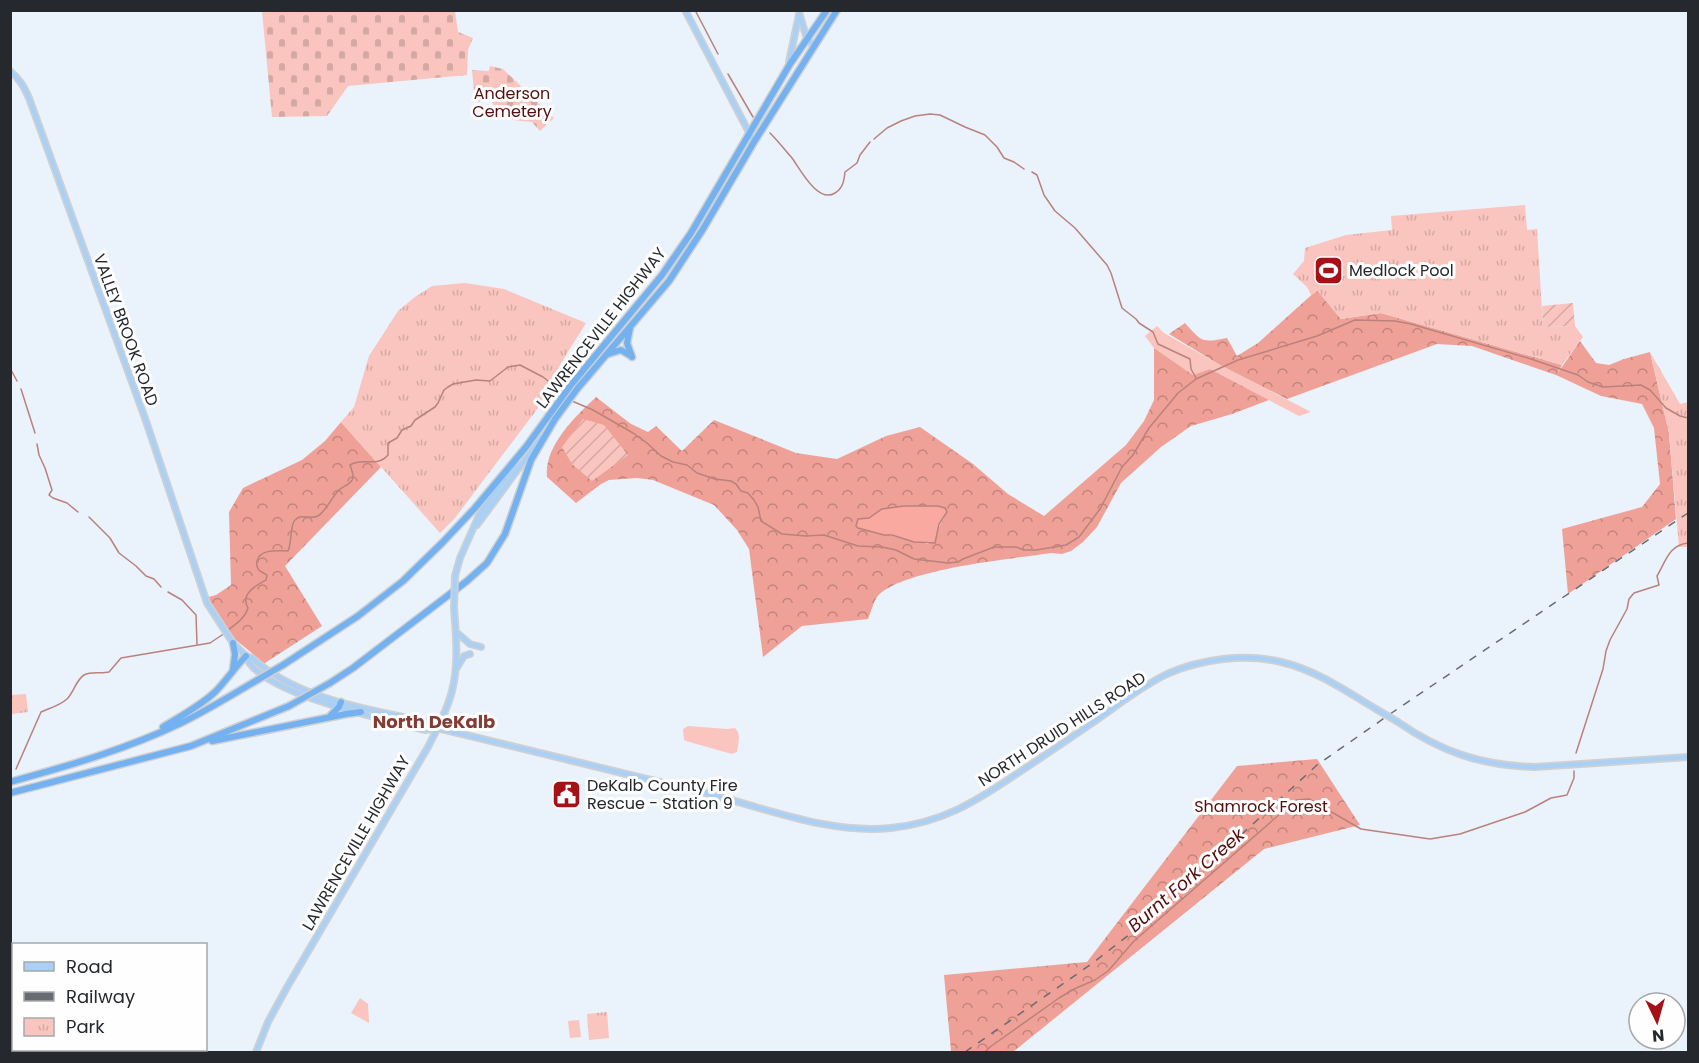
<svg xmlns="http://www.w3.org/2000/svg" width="1699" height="1063" viewBox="0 0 1699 1063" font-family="Poppins,sans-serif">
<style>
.grass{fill:#f9c5be}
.forest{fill:url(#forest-crowns);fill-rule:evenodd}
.cemetery{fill:url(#cemetery-stones)}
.park{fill:url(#park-tufts)}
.garden{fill:url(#garden-furrows)}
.water{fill:#f9a99f;stroke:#b9827c;stroke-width:1.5}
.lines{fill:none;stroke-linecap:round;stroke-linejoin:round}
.stream{stroke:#b9827c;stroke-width:1.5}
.major-casing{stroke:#cfd0d1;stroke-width:8}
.highway-casing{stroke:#cfd0d1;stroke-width:9}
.major{stroke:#abd0f6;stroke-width:4.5}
.highway{stroke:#73b1f0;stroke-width:6}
.rail{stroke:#686c72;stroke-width:1.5;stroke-dasharray:8 8;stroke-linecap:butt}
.major-bridge-casing{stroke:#cfd0d1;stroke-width:8;stroke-linecap:butt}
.highway-bridge-casing{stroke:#cfd0d1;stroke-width:9;stroke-linecap:butt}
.major-bridge{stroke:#abd0f6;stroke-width:4.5}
.highway-bridge{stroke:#73b1f0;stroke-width:6}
.labels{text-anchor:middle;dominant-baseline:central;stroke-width:6;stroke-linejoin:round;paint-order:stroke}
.park-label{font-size:16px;fill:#540e0d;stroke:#fefefe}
.poi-label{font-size:16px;fill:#25282c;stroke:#fefefe;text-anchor:start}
.street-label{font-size:16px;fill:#25282c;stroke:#fefefe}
.neighbourhood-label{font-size:18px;font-weight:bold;fill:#833b35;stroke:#fefefe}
.water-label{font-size:18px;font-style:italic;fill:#540e0d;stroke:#fefefe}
</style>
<defs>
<pattern id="forest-crowns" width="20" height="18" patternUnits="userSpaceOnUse" patternTransform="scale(1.5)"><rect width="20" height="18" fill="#f0a197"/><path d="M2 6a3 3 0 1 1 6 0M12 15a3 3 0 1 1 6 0" fill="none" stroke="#c2837b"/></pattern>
<pattern id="cemetery-stones" width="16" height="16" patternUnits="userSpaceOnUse" patternTransform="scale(1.5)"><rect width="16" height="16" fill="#f9c5be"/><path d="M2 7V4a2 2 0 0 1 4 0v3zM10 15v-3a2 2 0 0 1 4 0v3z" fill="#d5a9a3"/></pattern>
<pattern id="park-tufts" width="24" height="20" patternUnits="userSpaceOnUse" patternTransform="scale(1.5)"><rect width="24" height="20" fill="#f9c5be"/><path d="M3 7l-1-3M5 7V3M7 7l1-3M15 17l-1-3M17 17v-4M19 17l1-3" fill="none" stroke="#d5a9a3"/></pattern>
<pattern id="garden-furrows" width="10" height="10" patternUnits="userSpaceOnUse" patternTransform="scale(1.5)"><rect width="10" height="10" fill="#f9c5be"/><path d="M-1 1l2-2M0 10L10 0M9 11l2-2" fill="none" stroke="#d5a9a3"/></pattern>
</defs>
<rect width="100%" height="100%" fill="#eaf2fb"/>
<g class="grass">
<path d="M1157,326l7,7 56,32 91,47 -12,4 -89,-47 -17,6 -39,-27 -9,-12z"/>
<path d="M688,726l39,3 8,-1c7,7 3,15 2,24l-5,2 -46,-13 -2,-1 -1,-11z"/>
<path d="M360,998l8,6 1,19 -18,-10z"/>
<path d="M579,1020l2,17 -11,1 -2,-17z"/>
</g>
<g class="forest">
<path d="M1317,290l24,29 40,-6 181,52 -5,9 23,-33 16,22 13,2 15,-6 26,-7 19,81 7,86 -108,75 -6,-65 80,-22 18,-23 -6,-56 -12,-24 -41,-8 -45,-21 -84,-29 -35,-2 -150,55 -67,-34 -51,-31 16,-11c17,19 17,20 42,15l10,18 21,-13z"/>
<path d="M1154,348l39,27 17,-6 59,31 -37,14 -41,12 -30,21 -40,36 -24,44 -14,15 -12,9 -9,3 -11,-1c-38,6 -151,16 -174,44 -4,6 -6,15 -9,22l-66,7 -39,31 -14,-108 -12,-19 -23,-25 -61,-25 -16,-2 -28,2 -8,4 -25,19 -29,-26c-3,-31 28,-60 49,-80l35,27 17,8 8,-6 26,25 32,-31 82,33 41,6 49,-23 34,-9 53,37 35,30 36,22 82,-71 18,-24 10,-21zM904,506l7,1 33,11c-7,10 -6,17 -16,26 -24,-5 -46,-11 -69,-16l10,-10 13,-9z"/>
<path d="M341,422l40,45 -96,99 37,60 -60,39 -9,-11 -17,-14 -31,-42 11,-3 15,-10 -2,-73 14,-24 59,-28 23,-19z"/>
<path d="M1317,759l43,66 -96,24 -251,203h-66l4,-1 -7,-76 143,-13 150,-196z"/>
</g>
<g class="cemetery">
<path d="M262,11h193l3,21 15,6 -5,12 -1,25 -119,11 -21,30 -55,1z"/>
<path d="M490,66l13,3 51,49 -14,13 -8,-9c-24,-2 -27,-1 -41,-21l-16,1 -3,-32 17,1z"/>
</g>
<g class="park">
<path d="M1525,205l2,25 10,-1 6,98 32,-1 8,11 -21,28 -181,-52 -40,6 -23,-28 -7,4 -4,-8 -14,-13 11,-13 1,-13 41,-13 46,-5 -1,-14z"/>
<path d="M465,283l39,6 82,34 -25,40 -23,45 -83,110 -15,15 -99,-111 13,-15 15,-51 29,-45 17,-14 17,-11z"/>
<path d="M1650,352l30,52 8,-2v145h-9l-10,-114z"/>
<path d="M26,694l2,18 -16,2 -1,-19z"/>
<path d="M607,1012l2,26 -20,2 -2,-26z"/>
</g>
<g class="garden">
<path d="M1573,303l2,23 -32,1 -1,-21z"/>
<path d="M583,419l21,6 24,30 -36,26 -20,-17 -10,-17z"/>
</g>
<path class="water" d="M904,506h34l7,2 2,4 -8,12 -4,19 -21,-1 -22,-7h-8l-26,-7 -2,-2 2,-7 11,-1 13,-9z"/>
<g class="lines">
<g class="stream">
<path d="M695,10l23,44"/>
<path d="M728,74l25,43"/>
<path d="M770,133c8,8 15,17 22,25 8,11 26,46 43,35 8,-5 9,-12 10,-21l12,-9 3,-8 10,-13"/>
<path d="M874,139l13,-11 14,-7 14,-5 15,-2 10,1 25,12 20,8 12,12 7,11 10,4 10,7"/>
<path d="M1032,172l5,3 7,20 11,16 20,17 32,37 4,8 11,35 14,11 3,4 14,9 5,12 32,15 1,10 5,9"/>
<path d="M10,368l7,13"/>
<path d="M21,389l14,44"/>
<path d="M572,401l21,9 40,23 14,10 14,13 12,6 14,3 10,8 18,6 16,2 5,3 5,7 7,2 6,7 4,7 3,14 21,13 24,2 18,-1 34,11 24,1 14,3 18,9 34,4 10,-1 5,-3 31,-12h22l8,3h12l30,-5 13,-8 21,-28 22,-42 11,-12 16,-27 29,-35 18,-14 42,-19 79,-24 38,-16 40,1 16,3 117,34 50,17 10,7 15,5 38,-2 9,5 16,18 14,8 8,2"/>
<path d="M37,444l2,11 6,13 7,22 -3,5 4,3 14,5 11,9"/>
<path d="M89,517l21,21 9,15 17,13 10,10 8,3 7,8"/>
<path d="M168,592l14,8 14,15 1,29"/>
<path d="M228,630c8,-6 17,-12 20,-22 -8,-14 7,-22 18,-28l1,-5c-3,-2 -6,-3 -8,-5 -2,-2 -3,-7 -2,-9 3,-13 22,-10 31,-10 4,-8 2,-27 7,-31 7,-7 16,0 23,-4 9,-6 13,-18 21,-26 4,-4 12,-5 14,-12 1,-3 -2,-10 -3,-13 13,-8 27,3 38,-10v-12l9,-5 5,-8 9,-4 4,-6 20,-13 3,-4 6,-13 4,-3 5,-3 23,-4 14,1 18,-14 12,-2 23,12 19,15"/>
<path d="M1576,753l27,-84 3,-18 4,-11 17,-31 2,-10 5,-6 25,-8 -2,-9c9,-15 12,-31 31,-33"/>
<path d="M16,769l25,-57c9,-4 18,-6 26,-13 7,-7 9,-19 17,-24 7,-4 17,-1 25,-3l12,-14 89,-15 15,-10"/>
<path d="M985,1052l5,-5 69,-49 15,-9 21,-9 13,-9 26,-30 162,-141 13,-1 52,30 69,10 30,-5 65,-22 26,-14 16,-3 7,-17v-7"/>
</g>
<defs>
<g id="major">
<path d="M685,10l69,132"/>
<path d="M800,16l7,23 7,7"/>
<path d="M789,62l11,-52"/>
<path d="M10,71c10,8 14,16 19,27l117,323 61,182 26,40 13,13 6,2c47,42 115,51 175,64l10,6c92,23 184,44 276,67 58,15 117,39 178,33 50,-5 84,-26 124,-53 27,-18 54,-36 80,-54 23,-16 47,-35 72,-47 34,-15 78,-21 114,-12 35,8 65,29 95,47"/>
<path d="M477,525l64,-87"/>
<path d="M455,576l5,-18 20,-45 36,-50"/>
<path d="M456,632l14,12 11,3"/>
<path d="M246,656c11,37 142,64 179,74l12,-2"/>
<path d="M456,669l8,-13 6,-2"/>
<path d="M1398,722c43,30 85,44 137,45l153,-10"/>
<path d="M256,1052l12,-30 18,-33 142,-242c9,-18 19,-36 24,-56 7,-27 4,-56 2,-83"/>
</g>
<g id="highway">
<path d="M630,328l-3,15 5,14"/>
<path d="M608,354l13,-4 10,6"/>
<path d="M283,665l75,-49 45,-35 40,-39 32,-34 51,-61 45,-62 91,-110 29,-42 99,-169 37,-54"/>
<path d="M233,670l2,-16 -2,-11"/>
<path d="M330,683l23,-15 114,-87 20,-18 18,-29 26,-74 24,-41 22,-30 92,-108 34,-52 51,-87 83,-132"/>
<path d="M331,715l8,-8 2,-5"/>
<path d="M163,727c18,-11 37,-21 52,-35 11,-11 20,-25 31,-36"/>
<path d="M212,741l134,-27 15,-2"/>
<path d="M10,782c58,-16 117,-33 171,-59 25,-12 49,-27 73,-41"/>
<path d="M10,793l181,-47 98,-40"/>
</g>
</defs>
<use href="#major" class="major-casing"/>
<use href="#highway" class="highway-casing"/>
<use href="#major" class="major"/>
<use href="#highway" class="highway"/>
<path class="rail" d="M965,1052l125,-87 62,-48 165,-152 76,-53 295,-199"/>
<defs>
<g id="major-bridge">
<path d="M454,608l1,-32"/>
<path d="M1376,709l22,13"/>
</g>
<g id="highway-bridge">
<path d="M254,682l29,-17"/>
<path d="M289,706l41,-23"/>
</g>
</defs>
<use href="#major-bridge" class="major-bridge-casing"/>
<use href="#highway-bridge" class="highway-bridge-casing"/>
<use href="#major-bridge" class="major-bridge"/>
<use href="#highway-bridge" class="highway-bridge"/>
</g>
<defs>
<symbol id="stadium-square" viewBox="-11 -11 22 22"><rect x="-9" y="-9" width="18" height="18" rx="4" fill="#a61117" stroke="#fefefe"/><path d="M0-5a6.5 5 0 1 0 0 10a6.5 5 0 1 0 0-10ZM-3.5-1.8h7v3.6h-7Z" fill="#fff"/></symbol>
<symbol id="civic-square" viewBox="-11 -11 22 22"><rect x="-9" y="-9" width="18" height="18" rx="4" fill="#a61117" stroke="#fefefe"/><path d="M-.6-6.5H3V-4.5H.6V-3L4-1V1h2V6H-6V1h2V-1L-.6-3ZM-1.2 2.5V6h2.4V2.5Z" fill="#fff"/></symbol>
</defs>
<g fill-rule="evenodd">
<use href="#stadium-square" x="1312" y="254" width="33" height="33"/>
<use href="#civic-square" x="550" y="778" width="33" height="33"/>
</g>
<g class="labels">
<g class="park-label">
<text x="512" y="93">Anderson<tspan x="512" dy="18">Cemetery</tspan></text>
<text x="1261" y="806">Shamrock Forest</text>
</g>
<g class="poi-label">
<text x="1349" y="270">Medlock Pool</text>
<text x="587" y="785">DeKalb County Fire<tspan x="587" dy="18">Rescue - Station 9</tspan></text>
</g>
<g class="street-label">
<text transform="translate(601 328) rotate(-52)">LAWRENCEVILLE HIGHWAY</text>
<text transform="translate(126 330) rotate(70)">VALLEY BROOK ROAD</text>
<text transform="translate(1062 729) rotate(-33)">NORTH DRUID HILLS ROAD</text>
<text transform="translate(356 843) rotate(-60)">LAWRENCEVILLE HIGHWAY</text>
</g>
<g class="neighbourhood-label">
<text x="434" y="721">North DeKalb</text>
</g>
<g class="water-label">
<text transform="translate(1186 880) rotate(-41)">Burnt Fork Creek</text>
</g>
</g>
<rect width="1699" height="1063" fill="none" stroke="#25282c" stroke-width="24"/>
<rect x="12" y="943" width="195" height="108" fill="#fefefe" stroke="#a7a8aa" stroke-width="1.5"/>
<rect x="24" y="962" width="30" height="9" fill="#abd0f6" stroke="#a7a8aa" stroke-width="1.5"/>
<text x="66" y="973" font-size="18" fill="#25282c">Road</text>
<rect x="24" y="992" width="30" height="9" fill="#686c72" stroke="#a7a8aa" stroke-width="1.5"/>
<text x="66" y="1003" font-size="18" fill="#25282c">Railway</text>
<rect x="24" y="1018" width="30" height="18" fill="url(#park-tufts)" stroke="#a7a8aa" stroke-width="1.5"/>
<text x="66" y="1033" font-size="18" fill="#25282c">Park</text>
<g transform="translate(1657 1021) rotate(175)"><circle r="28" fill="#fefefe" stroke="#a7a8aa" stroke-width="1.5"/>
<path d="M0-4.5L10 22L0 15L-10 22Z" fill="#a61117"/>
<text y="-9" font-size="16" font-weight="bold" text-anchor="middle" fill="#25282c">N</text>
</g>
</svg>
